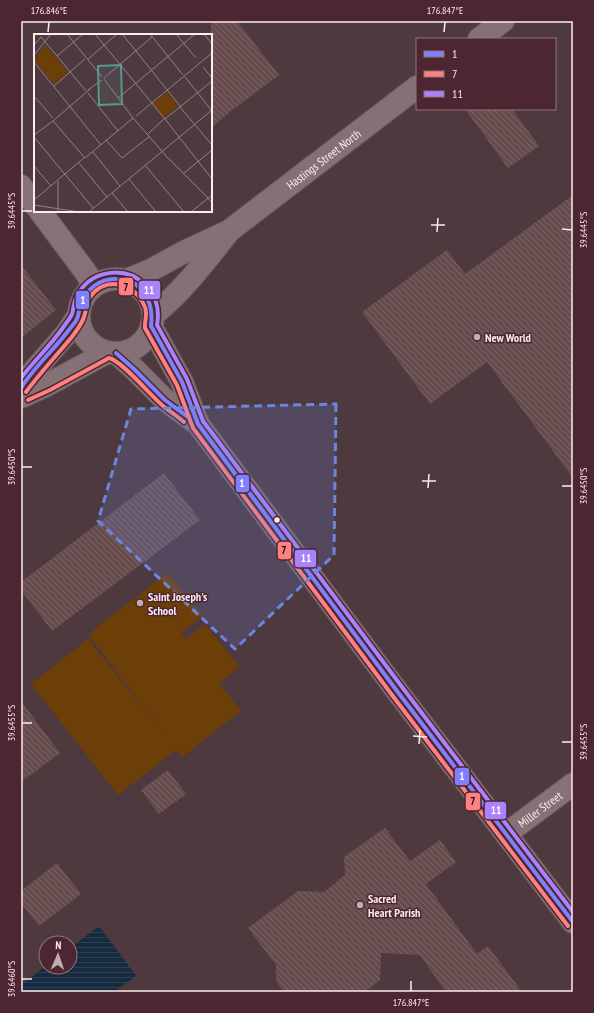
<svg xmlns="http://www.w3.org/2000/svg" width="594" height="1013" viewBox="0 0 594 1013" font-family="'PT Sans Narrow',sans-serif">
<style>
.garden{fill:#6d3f08}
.water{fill:url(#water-rules)}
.building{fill:url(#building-back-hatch)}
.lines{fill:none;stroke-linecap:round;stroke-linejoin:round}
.minor-casing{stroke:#68575b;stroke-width:24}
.major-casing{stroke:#68575b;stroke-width:24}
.minor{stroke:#877076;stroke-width:22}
.major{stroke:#857075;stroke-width:22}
.bus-1-casing{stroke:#4c2630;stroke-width:7}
.bus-2-casing{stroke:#4c2630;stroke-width:7}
.bus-3-casing{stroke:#4c2630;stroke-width:7}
.bus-1{stroke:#8080ff;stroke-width:4}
.bus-2{stroke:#ff8080;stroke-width:4}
.bus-3{stroke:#aa82fc;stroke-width:4}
.marked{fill:#6b85e0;fill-opacity:0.2;stroke:#6b85e0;stroke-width:3;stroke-dasharray:8 5;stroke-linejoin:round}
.ticks{fill:none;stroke:#fcecef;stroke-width:1.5}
.poi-dot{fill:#bfadb1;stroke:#4c2630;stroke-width:1.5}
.bus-dot{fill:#fcecef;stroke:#4c2630;stroke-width:1.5}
.labels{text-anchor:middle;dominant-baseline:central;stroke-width:3;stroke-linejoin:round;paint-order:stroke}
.street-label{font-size:12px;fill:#fcecef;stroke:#4c2630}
.poi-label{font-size:12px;font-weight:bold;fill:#fcecef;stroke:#4c2630;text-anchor:start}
.inset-road{fill:none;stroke:#948185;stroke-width:1}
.view{fill:#569995;fill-opacity:0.15;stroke:#569995;stroke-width:2}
.inset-edge{fill:none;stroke:#fcecef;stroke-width:2}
.line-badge{stroke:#4c2630;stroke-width:1.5}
.badge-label{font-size:11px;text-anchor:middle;font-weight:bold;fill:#fff}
.pale-badge-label{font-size:11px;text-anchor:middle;font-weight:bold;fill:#111}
.neatline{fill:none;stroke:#fcecef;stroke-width:1.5}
.ticks-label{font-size:10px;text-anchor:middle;fill:#fcecef}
</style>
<defs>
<pattern id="water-rules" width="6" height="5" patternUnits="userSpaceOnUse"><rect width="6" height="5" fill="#162b3e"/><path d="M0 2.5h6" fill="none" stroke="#2d4051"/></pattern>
<pattern id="building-back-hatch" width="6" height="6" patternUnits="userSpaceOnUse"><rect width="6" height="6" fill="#674c4e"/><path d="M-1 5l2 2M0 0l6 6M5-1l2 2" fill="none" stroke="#7e6668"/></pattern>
</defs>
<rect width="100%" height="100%" fill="#4e393e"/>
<path class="garden" d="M168,573l34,43 -21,17 5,6 19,-15 34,43 -20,16 22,28 -59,46 -6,-7 -58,45 -87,-111 57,-45 79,99 -78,-103 5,-4 -1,-1z"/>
<path class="water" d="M99,926l37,50 -22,16h-93v-7l25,-19v1h24v-19z"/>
<g class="building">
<path d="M211,21h26l42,54 -48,36 -20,17z"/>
<path d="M465,109h47l27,37 -31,22z"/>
<path d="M573,195v283l-86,-116 -57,42 -68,-92 85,-62 18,24z"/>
<path d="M21,265l35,45 -35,28z"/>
<path d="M164,473l36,47 -148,111 -31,-41v-8z"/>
<path d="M21,701l39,52 -39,29z"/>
<path d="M168,770l18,24 -27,20 -18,-24z"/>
<path d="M385,828l25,33 30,-21 16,22 -30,22 51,70 11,-8 34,46h-76l-26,-37 -39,-2 -1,27 -15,12h-81l-8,-11v-16l-28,-37 50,-37 26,1 21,-17 -1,-18z"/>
<path d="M57,863l24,31 -42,32 -18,-23v-12z"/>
</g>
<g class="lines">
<defs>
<g id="minor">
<path d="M21,186l14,19"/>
<path d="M40,211l47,63 6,12"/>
<path id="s1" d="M506,834l67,-50"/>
</g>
<g id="major">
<path d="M479,39l24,-18"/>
<circle cx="116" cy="316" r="37"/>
<path id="s2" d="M127,280l24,-10 33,-18 45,-21 188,-144"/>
<path d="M153,315c28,-22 51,-52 73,-80"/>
<path d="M151,326l31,56 16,42 199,267 176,231"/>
<path d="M116,353l18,16 31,31 33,24"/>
<path d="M21,388l11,-15 34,-39 12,-18"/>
<path d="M21,397l26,-12 61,-33"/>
</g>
</defs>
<use href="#minor" class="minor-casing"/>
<use href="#major" class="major-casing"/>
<use href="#minor" class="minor"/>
<use href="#major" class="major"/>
<defs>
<g id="bus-1">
<path d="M151,326l31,56 16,42 199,267 176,231"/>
<path d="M116,353l18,16 31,31 23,17"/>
<path d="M21,388c13,-21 32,-37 47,-57 3,-4 7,-8 9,-12 2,-5 2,-10 4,-15 5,-15 20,-26 35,-25 8,0 17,2 23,8 11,11 14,24 12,39"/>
</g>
<g id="bus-2">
<path d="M26,392c14,-19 30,-36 45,-54 4,-5 11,-15 13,-21 2,-6 2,-14 6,-20 15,-21 44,-15 54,8 5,8 0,15 1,23l32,57 16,43 199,267 176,231"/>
<path d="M28,400l22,-10 59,-32c12,2 42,38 53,47 7,6 15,11 22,17"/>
</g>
<path id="bus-3" d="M21,378c13,-17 29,-32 41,-49 3,-5 8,-10 10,-15 1,-3 1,-6 2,-9 1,-5 3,-11 6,-14 14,-21 46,-25 64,-7 12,12 16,24 13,41l30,54 16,42 199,266 171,225"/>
</defs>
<use href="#bus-1" class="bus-1-casing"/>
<use href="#bus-2" class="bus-2-casing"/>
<use href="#bus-3" class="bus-3-casing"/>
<use href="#bus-1" class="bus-1"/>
<use href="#bus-2" class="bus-2"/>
<use href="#bus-3" class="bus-3"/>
</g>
<path class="marked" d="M336,404l-2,151 -99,94 -137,-128 33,-112z"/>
<path class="ticks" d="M48,32l1,-10M444,32l1,-10M22,211h10M431,225h14M562,229l10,1M437,232l1,-14M22,467h10M422,481h14M562,486h10M428,488l1,-14M22,723h10M413,736l14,1M562,742h10M419,744l1,-14M22,979h10M411,991v-10"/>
<g class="poi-dot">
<circle cx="477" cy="337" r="4"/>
<circle cx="140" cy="603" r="4"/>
<circle cx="360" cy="905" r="4"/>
</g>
<circle class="bus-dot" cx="277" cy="520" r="3.5"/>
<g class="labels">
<g class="street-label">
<text stroke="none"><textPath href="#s2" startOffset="232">Hastings Street North</textPath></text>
<text stroke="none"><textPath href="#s1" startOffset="42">Miller Street</textPath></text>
</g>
<g class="poi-label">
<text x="485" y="337">New World</text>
<text x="148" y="596">Saint Joseph's<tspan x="148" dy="14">School</tspan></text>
<text x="368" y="898">Sacred<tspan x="368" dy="14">Heart Parish</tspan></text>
</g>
</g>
<g transform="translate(34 34)">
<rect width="178" height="178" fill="#4e393e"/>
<path d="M11,11l23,27 -14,12 -20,-24zM133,58l11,14 -14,11 -12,-13z" fill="#6d3f08"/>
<path class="inset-road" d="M33,0l35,43M61,0l70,85M88,0l14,17M116,0l33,41M142,0l20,24M170,0l8,10M0,11l7,-8 16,19 26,-22M102,17l44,55M0,21l17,-21M23,22l29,35M54,25l29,-25M0,28l67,83M169,33l9,11M151,43l27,34M70,44l48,-41M70,45l29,39 34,39 45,45M20,52l31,-27M54,56l14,-10M54,59l30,38M0,62l19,22M84,64l77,-64M146,73l32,38M102,82l76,-63M131,85l47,60M131,85l47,-38M19,87l32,37 48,-40M19,87l37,-32M114,100l16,-15M0,101l19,-14M0,103l59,71M72,106l16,18 28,-22M59,118l27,34M45,129l28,34M111,131l39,47M0,132l17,20M150,139l28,-23M95,145l27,33M24,147v31M78,159l16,19M0,166l51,-43M0,171l45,7M55,178l123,-102M157,178l21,-17"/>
<path class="view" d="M87,31l1,39 -23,1 -1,-39z"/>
<rect width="178" height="178" class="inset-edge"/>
</g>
<g class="line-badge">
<rect x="118" y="277" width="16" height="19" rx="4" fill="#ff8080"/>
<rect x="138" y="280" width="23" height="20" rx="4" fill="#aa82fc"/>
<rect x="75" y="290" width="15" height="20" rx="4" fill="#8080ff"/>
<rect x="235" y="474" width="15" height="19" rx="4" fill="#8080ff"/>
<rect x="277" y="541" width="15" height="19" rx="4" fill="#ff8080"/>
<rect x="294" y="549" width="23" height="19" rx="4" fill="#aa82fc"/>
<rect x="454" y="767" width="16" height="19" rx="4" fill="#8080ff"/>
<rect x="465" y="792" width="16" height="19" rx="4" fill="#ff8080"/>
<rect x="484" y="801" width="23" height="19" rx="4" fill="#aa82fc"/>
</g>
<g class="badge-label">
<text x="149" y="294">11</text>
<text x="83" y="304">1</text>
<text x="242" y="487">1</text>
<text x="306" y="562">11</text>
<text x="462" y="780">1</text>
<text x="496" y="814">11</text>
</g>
<g class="pale-badge-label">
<text x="126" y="291">7</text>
<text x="284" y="554">7</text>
<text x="473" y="805">7</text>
</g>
<rect width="594" height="1013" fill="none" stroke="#4c2630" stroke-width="44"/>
<rect x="416" y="38" width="140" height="72" fill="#4c2630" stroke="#92757c"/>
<rect x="424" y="51" width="20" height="6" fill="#8080ff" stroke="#92757c"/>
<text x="452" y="58" font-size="12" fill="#fcecef">1</text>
<rect x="424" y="71" width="20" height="6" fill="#ff8080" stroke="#92757c"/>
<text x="452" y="78" font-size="12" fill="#fcecef">7</text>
<rect x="424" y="91" width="20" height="6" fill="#aa82fc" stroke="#92757c"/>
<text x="452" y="98" font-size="12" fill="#fcecef">11</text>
<g transform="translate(58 955) rotate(2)"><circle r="19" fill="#4c2630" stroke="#92757c"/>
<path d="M0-3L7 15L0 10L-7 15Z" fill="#bfadb1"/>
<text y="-6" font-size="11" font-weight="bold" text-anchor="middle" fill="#fcecef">N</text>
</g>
<rect x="22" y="22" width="550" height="969" class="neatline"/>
<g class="ticks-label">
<text x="49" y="14">176.846°E</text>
<text x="445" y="14">176.847°E</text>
<text transform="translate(11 211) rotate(-90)" y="4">39.6445°S</text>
<text transform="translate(583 230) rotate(-90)" y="4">39.6445°S</text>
<text transform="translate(11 467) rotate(-90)" y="4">39.6450°S</text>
<text transform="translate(583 486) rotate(-90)" y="4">39.6450°S</text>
<text transform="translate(11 723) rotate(-90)" y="4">39.6455°S</text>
<text transform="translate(583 742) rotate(-90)" y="4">39.6455°S</text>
<text transform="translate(11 979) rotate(-90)" y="4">39.6460°S</text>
<text x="411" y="1006">176.847°E</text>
</g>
</svg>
